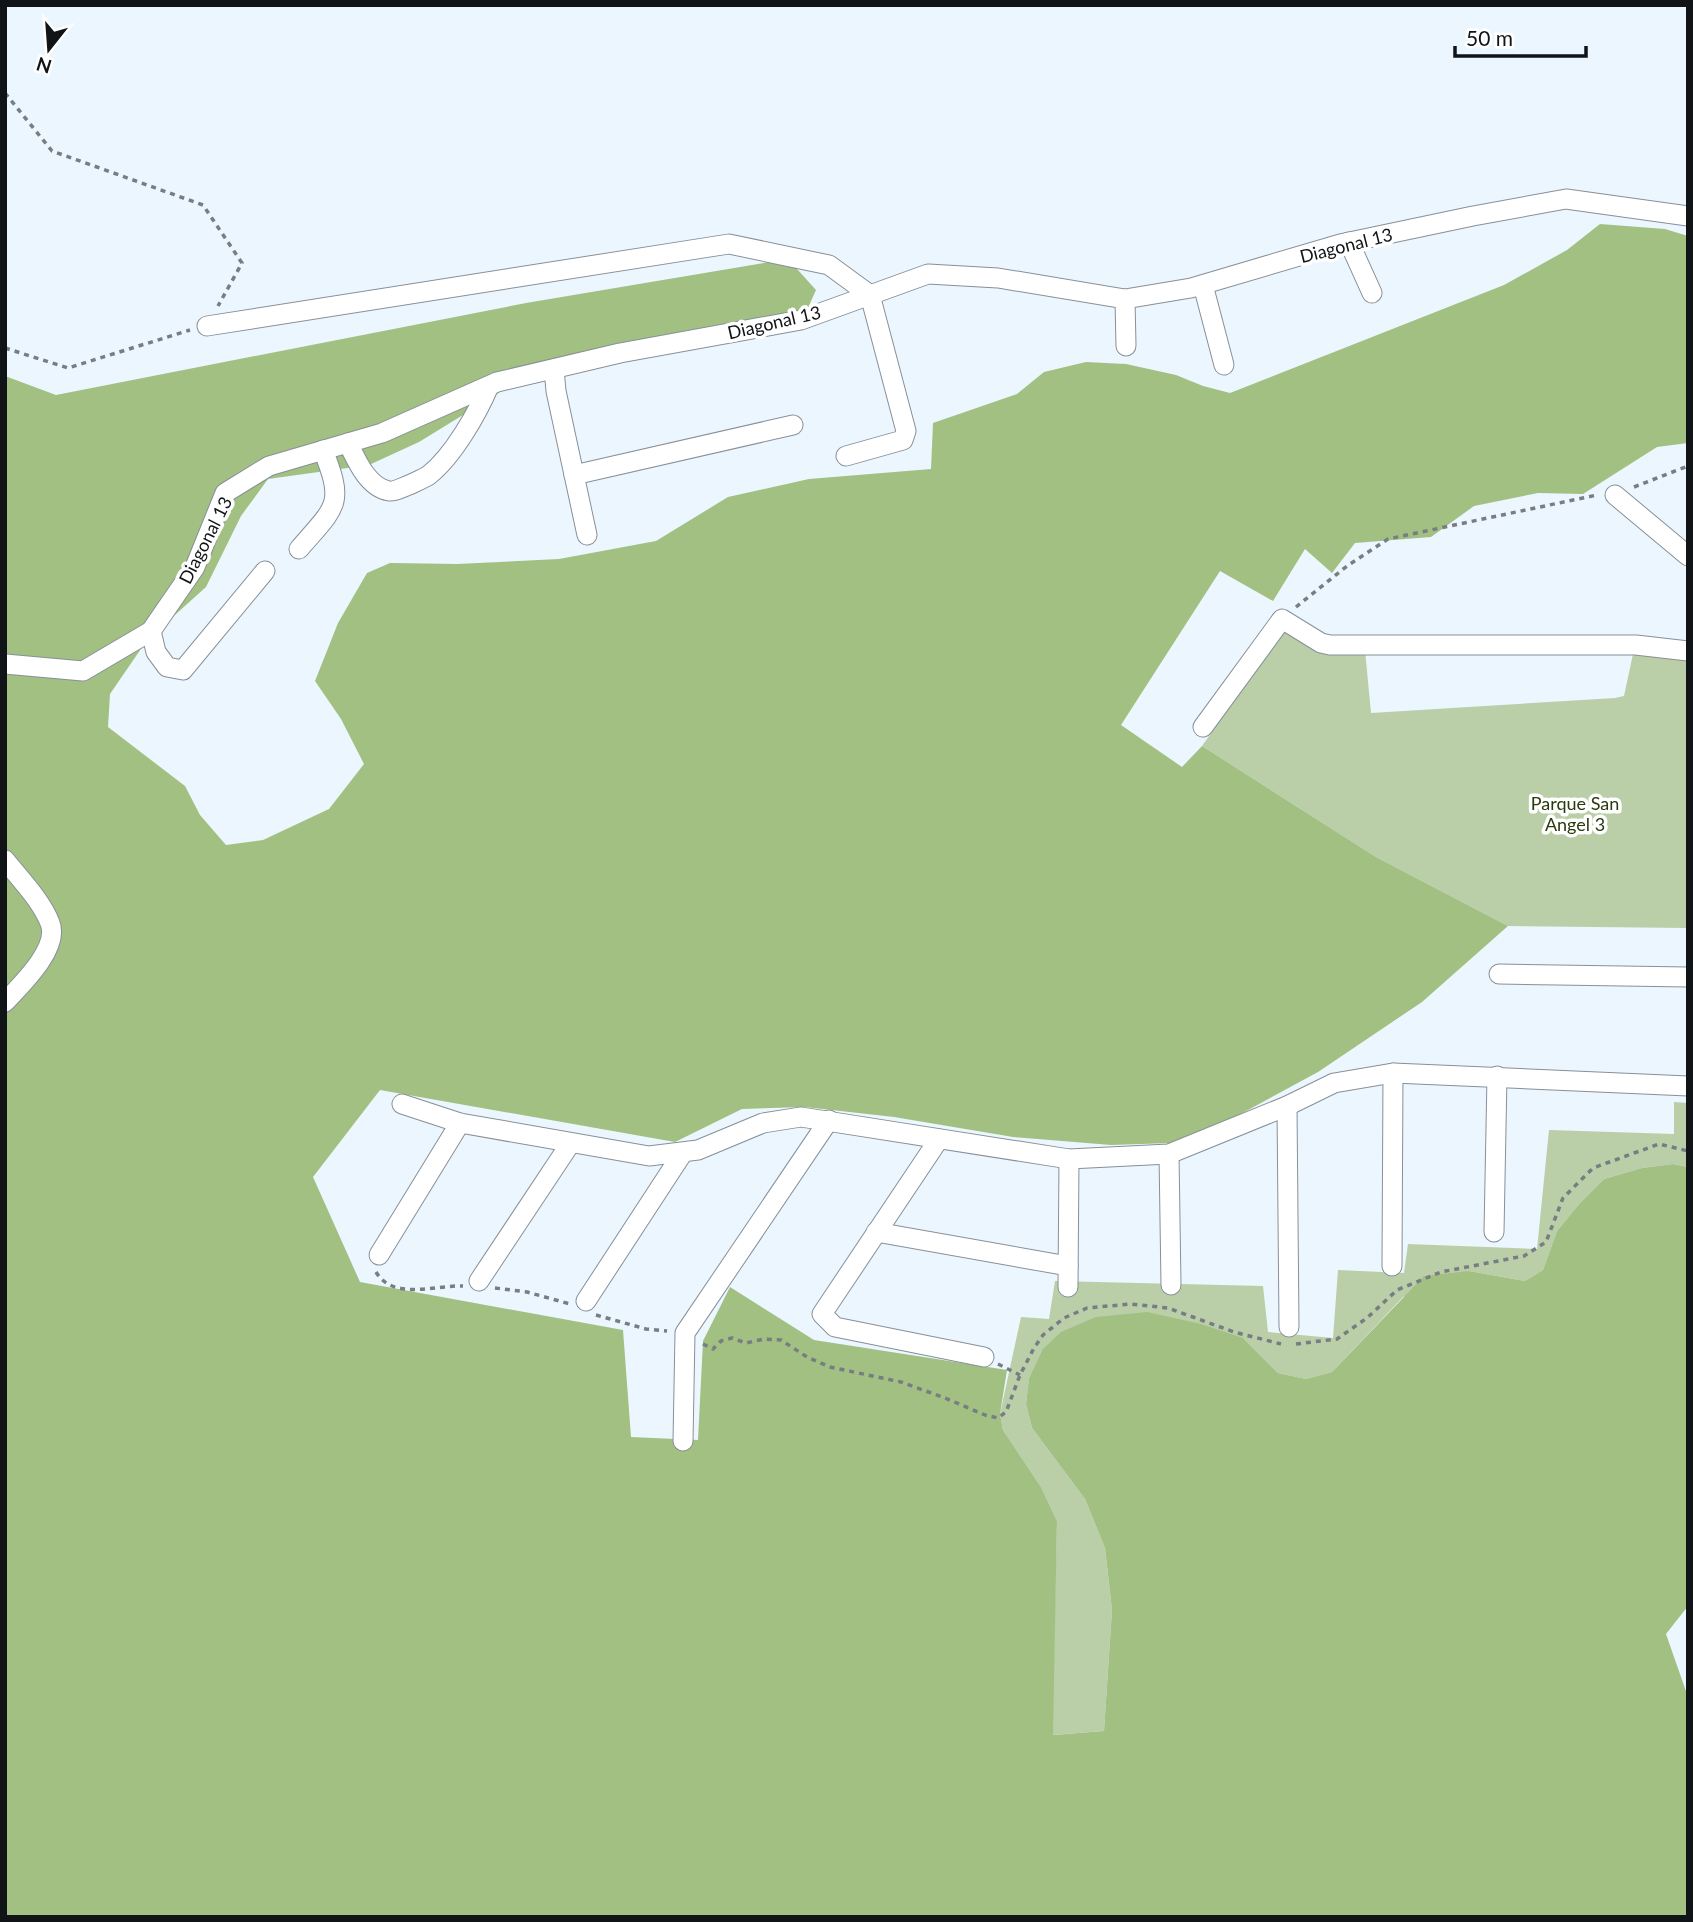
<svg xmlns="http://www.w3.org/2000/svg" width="1693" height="1922" viewBox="0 0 1693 1922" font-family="Lato,sans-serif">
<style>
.green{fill:#bacea8}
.forest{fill:#a1c082}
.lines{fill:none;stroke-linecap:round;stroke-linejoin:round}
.minor-casing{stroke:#879098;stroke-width:21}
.path{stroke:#777d82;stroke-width:3.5;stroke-dasharray:5 5;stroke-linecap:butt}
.minor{stroke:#fff;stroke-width:19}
.labels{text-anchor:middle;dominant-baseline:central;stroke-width:7;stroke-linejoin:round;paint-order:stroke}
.street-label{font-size:18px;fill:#101416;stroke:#fff}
.park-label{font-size:18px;fill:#283b0e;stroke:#fff}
</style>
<rect width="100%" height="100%" fill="#ecf6fe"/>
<g class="green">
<path d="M1285,629l80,21 6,63 244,-15 9,-2 9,-42 55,5v269l-180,-2 -132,-69 -174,-111z"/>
<path d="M1674,1102l14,1v64l-15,-3 -31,4 -38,11 -24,24 -23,28 -14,39 -18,11 -56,-10 -66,26 -71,75 -26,7 -28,-6 -35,-35 -201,12 -13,28 -3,26 6,24 53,71 20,49 7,62 -8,121 -52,4 5,-214 -16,-34 -38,-57 -3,-16 21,-97 28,2 6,-38 208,5 5,46 65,6 5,-68 66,3 4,-29 129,5 12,-119 125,4z"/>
</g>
<path class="forest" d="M1600,224l65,5 23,7v207l-31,4 -74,47 -45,-1 -64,13 -43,31 -76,6 -23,30 -27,-24 -32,52 -53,-30 -99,154 61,42 20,-21 174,111 132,69 -86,76 -104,70 -94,51 -53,20 -60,2 -98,-8 -119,-20 -89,-10 -63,2 -67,33 -295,-52 -67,87 47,105 263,48 8,107 67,3 5,-99 27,-54 84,53 193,30 -7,44 3,16 38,57 16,34 -4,214 51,-4 8,-121 -7,-62 -20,-49 -53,-71 -6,-24 3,-26 13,-28 19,-18 35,-15 51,-5 54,12 42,14 35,35 28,6 26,-7 92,-96 45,-5 56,10 18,-11 14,-39 23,-28 24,-24 38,-11 31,-4 15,3v439l-22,28 22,63v220h-1683v-1541l51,19 470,-92 262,-44 28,31 -13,29 -240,50 -61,22 -83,51 -50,23 -101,14 -27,37 -35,71 -59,53 -37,54 -2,33 77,59 15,29 26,30 37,-5 66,-31 35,-45 -23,-45 -26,-38 23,-58 29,-50 23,-10 67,1 102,-5 97,-18 72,-44 81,-18 122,-10 2,-46 84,-29 27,-22 42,-10 40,2 50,11 27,11 27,7 274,-108 63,-35z"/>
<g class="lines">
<defs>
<g id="minor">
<path d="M1349,242l23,51"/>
<path d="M1203,285l21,80"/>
<path d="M1125,299l1,47"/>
<path d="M207,326l522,-82 100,21 41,30 36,136 -3,9 -57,16"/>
<path d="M554,369l2,22 31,144"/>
<path d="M348,443c8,16 19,44 41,48 6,1 14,-4 20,-6 6,-3 14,-6 20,-10 24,-19 48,-61 60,-89"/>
<path d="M574,475l219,-50"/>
<path d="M1615,495l73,61"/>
<path d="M299,549c37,-43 46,-44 24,-99"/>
<path d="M151,631l5,21 11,15 16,3 82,-99"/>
<path d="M5,664l78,7 68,-40 44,-64 30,-74 44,-27 113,-33 115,-51 123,-29 181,-33 127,-46 70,4 127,21 66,-11 149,-44 133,-28 93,-17 122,17"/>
<path d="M1203,727l79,-108 39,24 9,2h306l52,6"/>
<path d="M5,860c15,19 36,40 45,63 10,25 -29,62 -45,79"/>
<path d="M1499,974l189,3"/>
<path d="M402,1104l58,19 189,33 49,-6 65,-27 38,-6 268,42 100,-5 118,-48 47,-23 59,-10 295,13"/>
<path d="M1287,1106l2,221"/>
<path d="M939,1139l-117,175 13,13 149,30"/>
<path d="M1169,1154l2,131"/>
<path d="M876,1232l192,34"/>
<path d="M1494,1232l3,-156"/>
<path d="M379,1255l81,-132"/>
<path d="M1392,1266l1,-193"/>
<path d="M479,1281l91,-137"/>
<path d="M1068,1287l1,-128"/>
<path d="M586,1301l96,-147"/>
<path d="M683,1441l2,-108 144,-213"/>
</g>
</defs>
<use href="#minor" class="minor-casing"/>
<g class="path">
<path d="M5,93l47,58 151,54 39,58 -24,43"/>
<path d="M5,348l63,20 122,-38"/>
<path d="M1634,487l54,-21"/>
<path d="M1296,607l51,-41 41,-27 209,-44"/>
<path d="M376,1272c17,29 60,13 87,14"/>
<path d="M495,1288l32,4 43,12"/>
<path d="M596,1315l50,14 21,2"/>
<path d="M703,1344l10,5 8,-8 11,-3 14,5 18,-4 17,1 26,17 23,10 71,15 44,16 40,17 13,3 8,-6 14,-37 14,-27 9,-13 21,-17 23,-10 43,-4 38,4 66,24 47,12"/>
<path d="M1296,1344l41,-5 30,-21 30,-28 44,-18 83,-16 22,-14 17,-44 30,-30 66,-24 29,7"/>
<path d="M998,1364l22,11"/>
</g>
<use href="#minor" class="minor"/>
</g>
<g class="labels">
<g class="street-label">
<text transform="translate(1346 245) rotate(-14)">Diagonal 13</text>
<text transform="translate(774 322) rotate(-13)">Diagonal 13</text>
<text transform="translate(205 540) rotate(-63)">Diagonal 13</text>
</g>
<g class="park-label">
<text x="1575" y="803">Parque San<tspan x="1575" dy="21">Angel 3</tspan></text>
</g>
</g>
<rect width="1693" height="1922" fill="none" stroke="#101416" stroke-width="14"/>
<g transform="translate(49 49) rotate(197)" stroke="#ffffff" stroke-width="5" paint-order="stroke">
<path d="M0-5L12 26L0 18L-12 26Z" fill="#101416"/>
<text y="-10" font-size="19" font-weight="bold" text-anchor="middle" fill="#101416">N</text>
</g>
<path d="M1455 46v10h131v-10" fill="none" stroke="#101416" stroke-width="3.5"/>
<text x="1466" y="46" font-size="21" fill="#101416" stroke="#ffffff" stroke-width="5" paint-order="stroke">50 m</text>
</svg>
